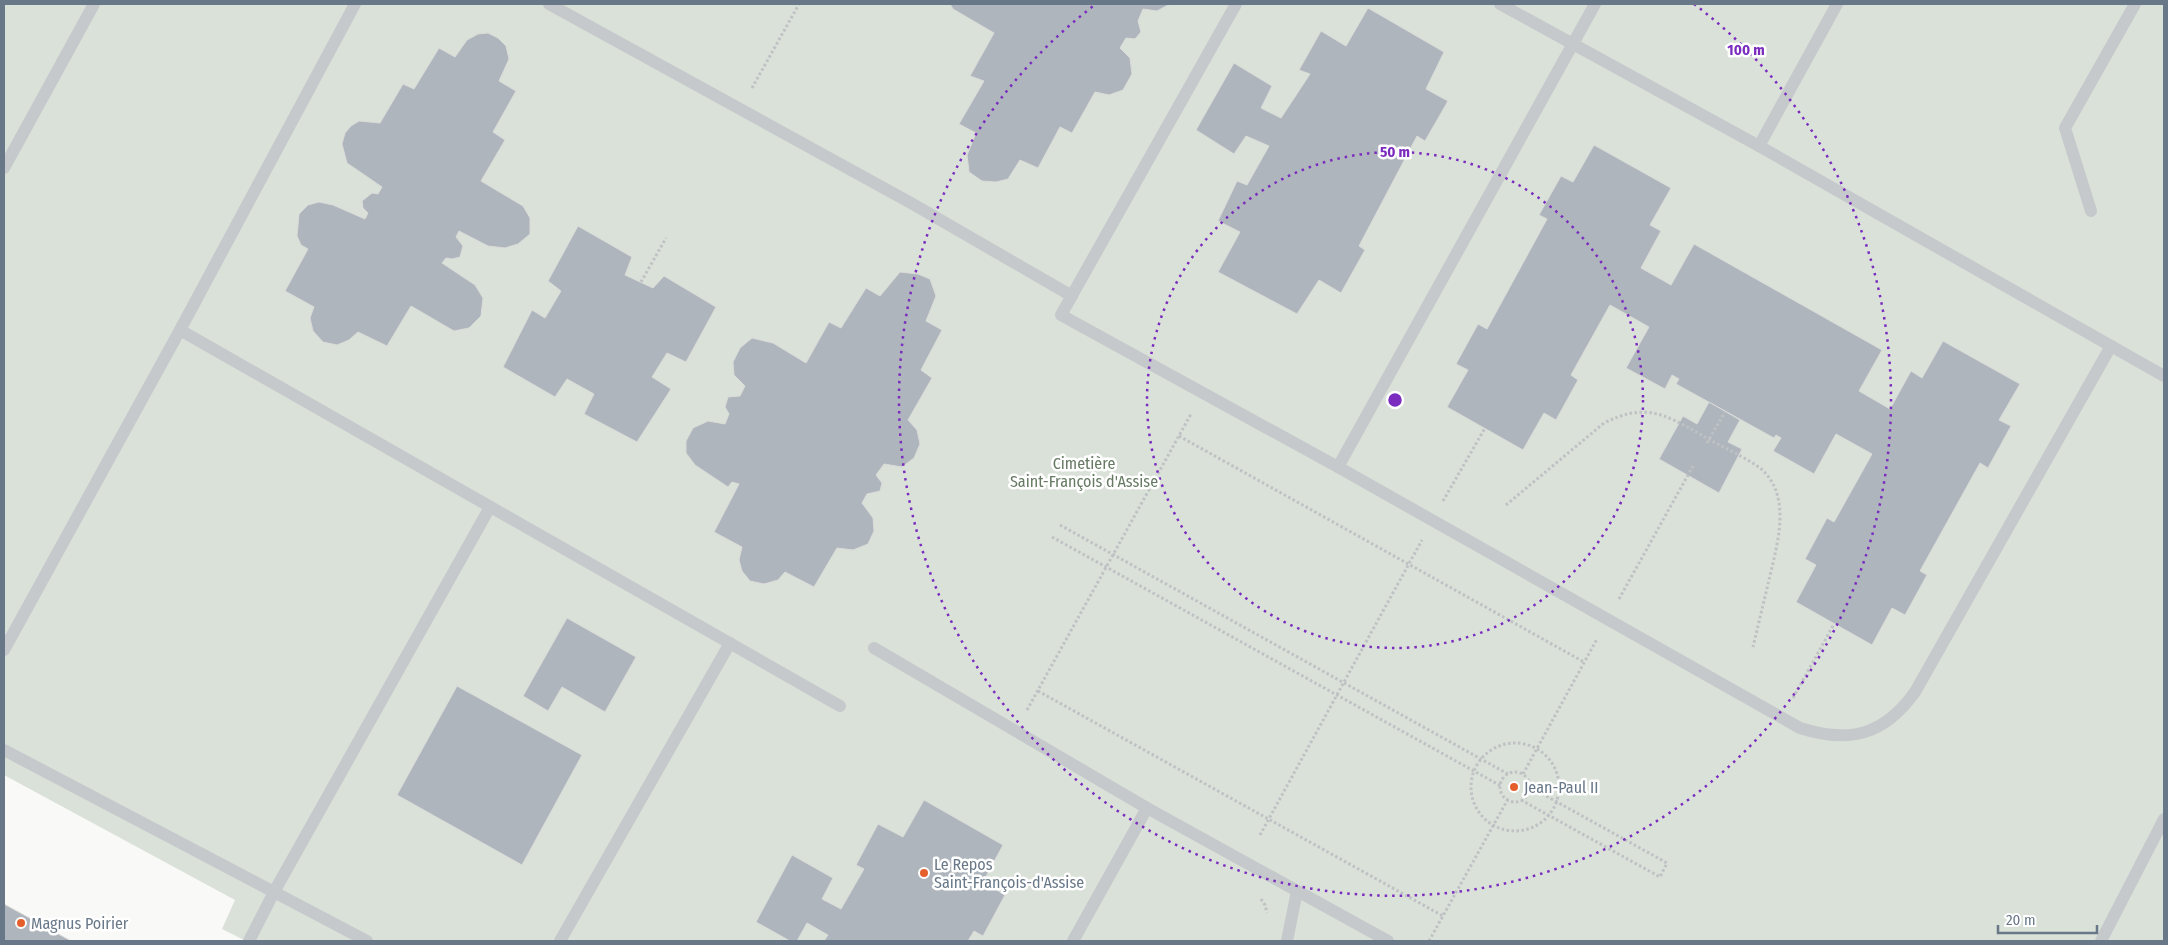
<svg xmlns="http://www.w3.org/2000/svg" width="2168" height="945" viewBox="0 0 2168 945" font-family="'Fira Sans Condensed',sans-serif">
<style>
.green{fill:#dae1d8}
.building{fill:#aeb5bc;stroke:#dbdbd9}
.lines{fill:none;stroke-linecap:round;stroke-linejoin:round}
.path{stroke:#bfc1c4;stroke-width:3;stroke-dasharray:2.5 2.5;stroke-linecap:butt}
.lane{stroke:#c5c9cc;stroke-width:12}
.ring{fill:none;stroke:#7b2cbf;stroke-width:2.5;stroke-dasharray:2.5 5}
.poi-dot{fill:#e45f2c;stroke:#fff;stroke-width:2}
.labels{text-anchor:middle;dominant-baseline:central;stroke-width:5;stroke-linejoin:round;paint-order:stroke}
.park-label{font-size:16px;fill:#667a63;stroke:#fff}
.poi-label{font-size:16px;fill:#687888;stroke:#fff;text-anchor:start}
.centre{fill:#7b2cbf;stroke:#fff;stroke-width:2.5}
.ring-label{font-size:15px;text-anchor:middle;font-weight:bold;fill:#7b2cbf;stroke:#fff;stroke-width:5;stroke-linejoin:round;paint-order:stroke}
</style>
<rect width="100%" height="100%" fill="#f9f9f7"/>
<path class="green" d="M4,4h2160v937h-1918l-24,-12 13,-29 -231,-125z"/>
<g class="building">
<path d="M950,4h220l-13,7 -14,-2 -5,12 3,11 -6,7 -9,-1 -6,10 10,10 2,16 -9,16 -14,5 -14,-3 -23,41 -12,-6 -22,41 -18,-8 -12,19 -12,3 -14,-1 -13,-9 -2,-17 9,-22 -17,-9 25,-43 -14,-5 24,-43 -41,-24z"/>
<path d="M1368,8l76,44 -18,37 22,12 -23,40 -8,-5 -58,110 6,4 -24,43 -22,-13 -22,34 -79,-42 22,-40 -22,-11 19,-40 10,4 22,-39 -23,-10 -12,18 -38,-24 38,-67 38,23 -11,22 20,10 29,-44 -11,-4 22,-39 25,15z"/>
<path d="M488,33l10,5 8,8 3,13 -10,22 17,10 -23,41 12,8 -24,41 42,25 7,12v16l-12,10 -13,4 -17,-2 -29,-15 -3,6 7,9 -3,11 -8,2 -6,-1 -4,5 33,22 8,13 -2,18 -12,12 -15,3 -43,-25 -24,40 -29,-14 -9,8 -12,5 -14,-3 -10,-11 -3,-13 4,-11 -29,-16 23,-42 -7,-4 -4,-9 2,-22 9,-9 11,-3 14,3 32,14 3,-6 -5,-5 -1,-7 10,-8 6,1 4,-7 -35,-24 -5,-19 3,-11 6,-7 8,-5 21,2 23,-39 11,5 25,-41 16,9 12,-17 11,-6z"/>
<path d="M1594,145l77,43 -21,37 11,6 -20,37 30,17 23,-41 188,106 -23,41 31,18 21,-38 11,7 21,-37 77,43 -21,36 12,6 -23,42 -8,-5 -60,108 7,4 -22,40 -13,-7 -20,37 -76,-43 20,-37 -11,-6 22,-41 7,4 38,-68 -36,-20 -22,40 -41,-23 8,-13 -5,-3 -2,3 -98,-54 3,-5 -7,-4 -7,14 -39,-21 23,-41 -39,-22 -39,70 7,5 -22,40 -12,-7 -21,37 -76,-43 21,-37 -12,-6 22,-40 9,5 60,-110 -8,-4 22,-39 12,6z"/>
<path d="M578,226l54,31 -7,18 28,13 11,-12 52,31 -30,55 -19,-9 -15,24 19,12 -34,53 -53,-28 10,-20 -27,-15 -12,18 -52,-30 29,-57 13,8 16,-27 -13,-10z"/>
<path d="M900,272l18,2 12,5 6,17 -10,25 16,9 -21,40 11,8 -24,42 9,10 3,14 -6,14 -12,9 -18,-3 -8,11 6,8 -2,8 -13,3 -5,9 11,15 1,13 -6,13 -15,6 -16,-2 -23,39 -29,-15 -7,8 -14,4 -14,-3 -8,-10 -3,-11 3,-13 -28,-15 25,-48 -7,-2 -4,5 -33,-22 -9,-12v-12l7,-13 15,-7 17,3 4,-10 -4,-7 3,-10 12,-1 5,-10 -11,-11 -1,-13 7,-14 12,-10 21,5 33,20 23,-41 12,6 25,-40 14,8z"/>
<path d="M1709,402l31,18 -12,22 14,7 -23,44 -60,-34 24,-43 14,8z"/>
<path d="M567,618l69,39 -31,55 -43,-25 -14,24 -25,-15z"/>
<path d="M457,686l125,69 -60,110 -125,-70z"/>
<path d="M924,800l79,45 -20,37 22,13 -22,41 -9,-5 -6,10h-144l4,-6 -21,-12 -10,18h-7l-34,-19 36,-67 41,23 -11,21 19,10 23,-40 -8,-4 22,-41 25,13z"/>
<path d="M4,904l67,37h-67z"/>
</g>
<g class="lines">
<g class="path">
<path d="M752,88l47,-84"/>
<path d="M641,282l25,-44"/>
<path d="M1179,436l405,226"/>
<path d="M1707,443l18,-31"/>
<path d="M1443,501l42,-73"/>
<path d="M1506,505l98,-82c40,-20 59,-10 96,11 19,12 42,21 60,34 34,28 16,80 8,116 -5,21 -10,42 -15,63"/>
<path d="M1060,525l448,249"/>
<path d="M1052,537l449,249"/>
<path d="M1619,599l74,-133"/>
<path d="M1038,691l405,225"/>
<path d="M1793,698l41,-74"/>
<path d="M1027,710l164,-296"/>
<circle cx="1515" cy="787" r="44"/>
<circle cx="1515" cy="787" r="15"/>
<path d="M1523,774l74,-135"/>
<path d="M1521,800l139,77 7,-14 -137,-76"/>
<path d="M1260,835l162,-295"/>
<path d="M1261,899l4,6 2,8"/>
<path d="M1429,941l79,-142"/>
</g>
<g class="lane">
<path d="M549,4l362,199 161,93"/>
<path d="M1236,4l-175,311 277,152 257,-463"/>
<path d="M1500,4l259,142 352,200"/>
<path d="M1759,146l78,-142"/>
<path d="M4,168l90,-164"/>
<path d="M2091,211l-26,-83 70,-124"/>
<path d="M180,330l660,376"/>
<path d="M1338,467l462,261c50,16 84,7 115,-36l196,-346 53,30"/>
<path d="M874,648l273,160 241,133"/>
<path d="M4,650l176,-320 175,-326"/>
<path d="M4,750l363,191"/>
<path d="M249,941l25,-49 216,-385"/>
<path d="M560,941l170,-298"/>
<path d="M1073,941l74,-133"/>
<path d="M1287,941l10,-50"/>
<path d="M2101,941l63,-122"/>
</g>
</g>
<g class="ring">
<circle cx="1395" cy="400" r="248"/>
<path d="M1694 4A496 496 0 1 1 1096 4"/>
</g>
<g class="poi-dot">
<circle cx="1514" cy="787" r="5"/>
<circle cx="924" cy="873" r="5"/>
<circle cx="21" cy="923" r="5"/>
</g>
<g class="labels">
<g class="park-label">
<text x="1084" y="463">Cimetière<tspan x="1084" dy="18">Saint-François d'Assise</tspan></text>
</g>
<g class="poi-label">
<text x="1524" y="787">Jean-Paul II</text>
<text x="934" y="864">Le Repos<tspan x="934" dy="18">Saint-François-d'Assise</tspan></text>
<text x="31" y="923">Magnus Poirier</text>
</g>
</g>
<circle cx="1395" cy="400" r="8" class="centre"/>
<g class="ring-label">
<text x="1746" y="55">100 m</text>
<text x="1395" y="157">50 m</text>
</g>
<rect width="2168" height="945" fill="none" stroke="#687888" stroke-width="10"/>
<path d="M1998 925v8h99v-8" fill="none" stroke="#687888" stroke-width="2.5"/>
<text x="2006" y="925" font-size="15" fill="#687888" stroke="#ffffff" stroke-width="4" paint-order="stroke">20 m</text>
</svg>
